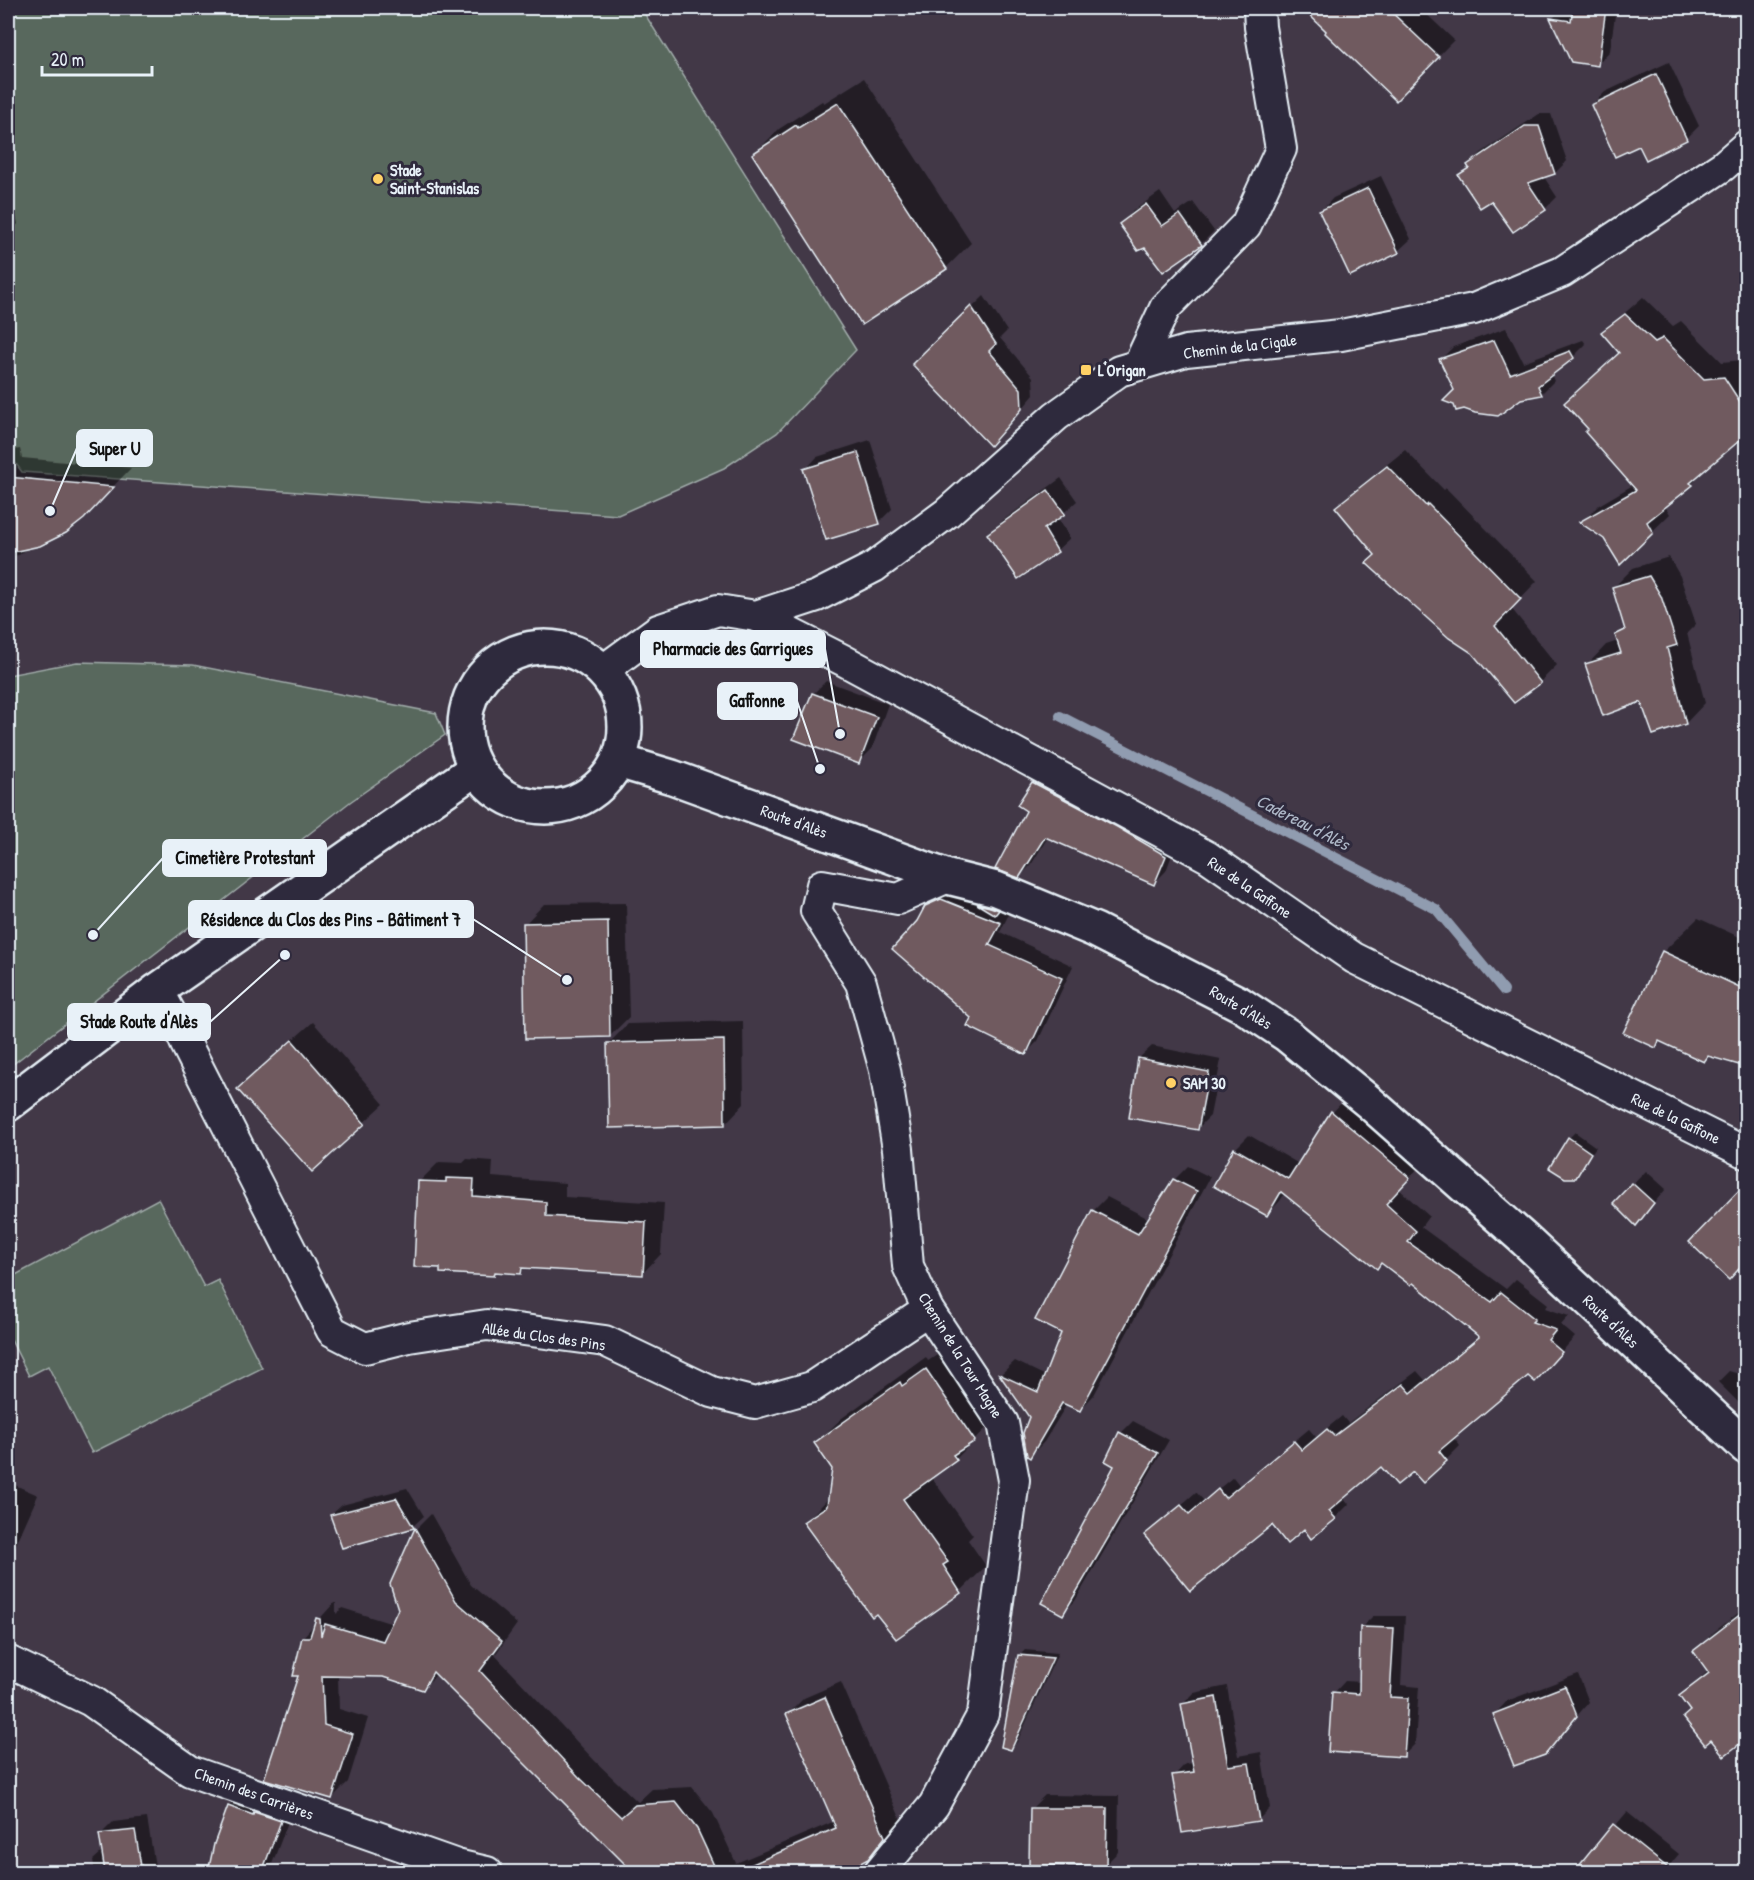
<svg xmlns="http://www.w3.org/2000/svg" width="1754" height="1880" viewBox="0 0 1754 1880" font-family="'Patrick Hand',sans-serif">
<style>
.green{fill:#59675d;stroke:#a0acaa;stroke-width:1.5}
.shadow{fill:#0007}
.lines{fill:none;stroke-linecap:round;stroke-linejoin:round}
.stream{stroke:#909cb0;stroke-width:10}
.building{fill:#705a5e;stroke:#e8f1f8;stroke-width:1.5}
.minor-casing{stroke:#e8f1f8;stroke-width:34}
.secondary-casing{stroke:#e8f1f8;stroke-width:38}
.minor{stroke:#2f2a3d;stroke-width:30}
.secondary{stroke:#2f2a3d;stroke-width:33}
.poi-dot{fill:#ffd166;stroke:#2f2a3d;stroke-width:2}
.labels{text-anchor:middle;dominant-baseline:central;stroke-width:6;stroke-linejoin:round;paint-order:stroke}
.poi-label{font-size:16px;font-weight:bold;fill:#e8f1f8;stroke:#2f2a3d;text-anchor:start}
.street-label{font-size:16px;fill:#e8f1f8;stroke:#2f2a3d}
.water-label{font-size:18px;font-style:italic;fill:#aeb8c8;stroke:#2f2a3d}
.leader{fill:none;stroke:#e8f1f8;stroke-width:2}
.callout-dot{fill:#e8f1f8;stroke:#2f2a3d;stroke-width:2}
.callout{fill:#e8f1f8;stroke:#e8f1f8;stroke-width:2}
.callout-label{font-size:18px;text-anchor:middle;font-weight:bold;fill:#111}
</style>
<rect width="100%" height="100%" fill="#423847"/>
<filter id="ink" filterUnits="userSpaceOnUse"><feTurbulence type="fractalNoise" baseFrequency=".0167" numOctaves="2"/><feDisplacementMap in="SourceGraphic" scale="12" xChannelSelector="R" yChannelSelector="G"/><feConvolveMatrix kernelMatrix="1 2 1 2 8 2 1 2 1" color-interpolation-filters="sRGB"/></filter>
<g filter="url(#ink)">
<g class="green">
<path d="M8,8h633l215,342 -79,83 -53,35 -106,47 -596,-43 -14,-19z"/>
<path d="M77,662l116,3 243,48 9,22 -95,67 -342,266v-393z"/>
<path d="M158,1199l46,88 14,-7 44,88 -170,85 -44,-87 -19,10 -21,-42v-55z"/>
</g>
<g class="shadow">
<path d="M1304,8h116l34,32 -58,59z"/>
<path d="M1563,8h53l-6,43 -13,13 -45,-45z"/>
<path d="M1669,62l30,64 -13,13 -46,5 -48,-39 13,-13z"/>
<path d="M864,78l107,165 -25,25 -192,-114 25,-25 43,-28 2,2z"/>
<path d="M1539,114h12l16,47 -12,12 -11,4 13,20 -12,12 -31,21 -23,-31 -31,-23 21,-23z"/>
<path d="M1381,176l30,63 -13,12 -48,23 -29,-63 12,-13z"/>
<path d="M8,177l10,47 -10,10z"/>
<path d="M1160,192l15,22 18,-12 21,29 -13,13 -56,2 -24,-22 12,-13z"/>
<path d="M984,296l23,35 -7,7 33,39 1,18 -32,37 -88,-68z"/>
<path d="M1643,297l30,29 8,-5 41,41 20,-2 4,7v67l-38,31 -16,19 -27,22 5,8 -50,49 -15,-26 -23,-15 17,-17 34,-20 -12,-133 -18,-20z"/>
<path d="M1506,328l17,34 60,-22 3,4 -13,13 -22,17 3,7 -13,13 -85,-3 -15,-32 12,-12z"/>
<path d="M870,440l22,69 -13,13 -74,-52 12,-13z"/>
<path d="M20,449l2,9 109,10 -28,29 -76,51 -8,7 -11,2v-106z"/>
<path d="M1405,450l39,40 2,-2 91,93 -26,27 46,57 -17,17 -67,-30 -97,-97 -39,-48 17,-16z"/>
<path d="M1061,478l16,23 -19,17 12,20 -13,12 -39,27 -29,-43 13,-13z"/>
<path d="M1669,557l11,19 16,48 -9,9 18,70 -19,20 -45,-23 -54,-35 19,-20 12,-4 -2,-5 10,-10 -13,-38 20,-20z"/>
<path d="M826,681l62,23 -16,45 -13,13 -46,-68z"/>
<path d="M1045,771l131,73 -10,27 -12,12 -106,-46 -17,28 -12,12 9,-67 -9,-6 14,-21z"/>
<path d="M954,888l57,22 -11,22 73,34 -35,75 -12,12 -53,-36 -55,-95 8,-15 13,-13z"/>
<path d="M626,903l3,114 -19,19 -85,-112 19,-20z"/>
<path d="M1698,918l48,22v126l-85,-26 -6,6 8,-94z"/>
<path d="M743,1021l1,83 -19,20 -116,-81 19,-19z"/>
<path d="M313,1022l71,82 -72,66 -54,-100z"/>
<path d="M1152,1046l69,14 -11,56 -12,12 -59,-70z"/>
<path d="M1346,1098l77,65 -24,26 30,27 -8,11 85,62 10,-10 32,25 -3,4 24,8 -8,9 14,12 -26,29 -21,8 -75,63 7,9 -14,14 -33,9 -31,-4 -39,32 6,7 -14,14 -31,9 -32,-4 -126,13 50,-44 8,9 29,-24 7,9 69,-57 7,8 26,-21 6,7 69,-52 8,9 55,-45 -67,-54 -31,-19 -5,5 -92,-74 -5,8 -14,14 -51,-29 20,-37 14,-14 50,29 34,-52z"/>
<path d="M1575,1132l21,15 -21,29 -6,-38z"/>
<path d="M467,1159l26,2 -1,16 73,6v14l99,6 -3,51 -19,20 -116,-7 -5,5 -24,-1 -3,3 -74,-93 19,-19 24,1z"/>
<path d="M1188,1166l22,11 -116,218 -14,15 -13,-6 -23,38 -14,14v-39l-29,-43 14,-13 31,15 17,-43 30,-122 14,-14 42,22 25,-39z"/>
<path d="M1646,1171l20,18 -30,35 -21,-21z"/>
<path d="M1746,1186v74l-17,18 -38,-36z"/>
<path d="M952,1345l48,69 -44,45 -25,18 42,58 -5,5 18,26 -26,26 -64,45 -91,-115 24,-24 4,-30 -17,-25 26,-25 84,-61 2,4z"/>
<path d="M1729,1371l17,5v34l-28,-28z"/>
<path d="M1133,1421l36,19 -94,161 -12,12 53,-147 5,-33z"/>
<path d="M8,1482l30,13 -25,56 -5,5z"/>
<path d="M407,1488l17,28 -11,10 -70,20 -12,-31 11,-10z"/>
<path d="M431,1514l40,71 46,39 -22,31 100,106 43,41 14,-13 40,-2 21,26 23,50 99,-42 -47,-107 16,-16 37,-16 60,138 -34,37 -26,15h-206l-198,-198 -14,14 -39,-13h-46l1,34 29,9 -20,64 -16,16 -32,-124 3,-37 31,-34h2v11l6,-6 51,16 7,-15 -8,-25 24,-55z"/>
<path d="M1746,1607v130l-22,17 -43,-58 28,-26 -14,-19 19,-19z"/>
<path d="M1373,1616h32l-4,69 18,2 -4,57 -12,12 -69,-63 11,-12 16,1v-54z"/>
<path d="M1025,1650l33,3 -41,89 -6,7 8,-93z"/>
<path d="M1578,1674l11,28 -45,52 -49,-40 12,-13z"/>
<path d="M1227,1686l12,70 22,-4 9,56 -12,12 -84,-44 11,-12 9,-1 -12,-58 12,-12z"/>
<path d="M242,1794l51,15 -24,63h-59l5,-28 14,-38z"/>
<path d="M1045,1795l74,1 -1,56 -13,13 -73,-57z"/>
<path d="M1627,1812l52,42 -15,18h-83l-3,-2z"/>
<path d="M147,1818l9,54h-61l-2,-12 10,-9 -3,-16 13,-13z"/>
</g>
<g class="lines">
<path class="stream" d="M1060,716l376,193 68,82"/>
</g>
<g class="building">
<path d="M1302,8h85l52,49 -43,44 -71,-68 1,-2z"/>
<path d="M1573,8h33l-8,58 -27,-4 -21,-44 21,3z"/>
<path d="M1656,74l31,66 -41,20 -7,-14 -24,11 -24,-52z"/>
<path d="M838,103l109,166 -85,56 -110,-171 44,-29 2,3z"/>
<path d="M1525,126h14l16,48 -27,9 18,27 -33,22 -22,-31 -11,7 -22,-33 11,-7 -2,-3z"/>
<path d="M1368,188l31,65 -49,23 -31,-65z"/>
<path d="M1146,204l16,22 18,-12 22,31 -39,27 -18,-24 -7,3 -19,-27z"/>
<path d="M971,306l25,38 -7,7 32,38 1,20 -32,37 -78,-82z"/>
<path d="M1625,314l30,28 8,-4 41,41 20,-2 22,34v24l-56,48 3,2 -46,37 6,11 -33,32 -16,-26 -25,-17 57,-32 -51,-58 3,-3 -24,-26 55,-50 -18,-21z"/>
<path d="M1494,340l16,34 60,-23 4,7 -36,28 4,9 -21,4 -23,17 -23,-3 -11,-4 -8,2 -2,-6 -11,-4 11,-11 -15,-31z"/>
<path d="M858,452l22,72 -54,16 -23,-71z"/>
<path d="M1387,466l39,40 2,-2 93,95 -26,27 46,57 -27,20 -42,-50 -23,-15 -83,-75 9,-8 -40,-48z"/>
<path d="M8,477l106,10 -30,32 -18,14 -26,13 -32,7z"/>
<path d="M1048,490l17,24 -21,15 14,23 -40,27 -31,-45z"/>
<path d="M1649,576l12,20 16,49 -10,3 19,76 -33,11 -12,-33 -38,14 -18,-52 36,-11 -6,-18 10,-5 -13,-43z"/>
<path d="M812,693l65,24 -18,47 -66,-25z"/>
<path d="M1032,782l85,45 49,29 -12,29 -109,-48 -26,41 -24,-9 31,-58 -9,-6z"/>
<path d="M941,899l60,24 -12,22 73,33 -36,77 -59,-29 4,-8 -79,-69 25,-28 8,-15z"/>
<path d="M977,904l13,3 9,3 -4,5z"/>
<path d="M608,921l2,116 -85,2 -2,-116z"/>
<path d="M1662,951l84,39v77l-38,-11 -4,6 -45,-21 -3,7 -33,-15z"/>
<path d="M292,1040l73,84 -53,48 -75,-83z"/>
<path d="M724,1040l1,85 -116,3 -2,-85z"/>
<path d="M1138,1058l71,14 -11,58 -69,-12z"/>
<path d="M1331,1111l79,67 -24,26 30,27 -8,11 84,60 9,-10 34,27 -3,3 24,8 -8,10 14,12 -27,30 -7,-6 -89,75 8,10 -24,22 -10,-11 -16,13 -16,-18 -52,44 7,8 -25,20 -7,-10 -17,15 -15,-19 -82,66 -46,-56 37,-30 8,9 29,-25 7,9 69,-57 8,9 25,-21 7,7 69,-52 8,9 68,-56 -66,-54 -3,2 -29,-22 -4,6 -96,-77 -14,24 -54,-30 21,-38 54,31z"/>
<path d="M1568,1137l23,16 -15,25h-11l-16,-10z"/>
<path d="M446,1178l28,1 -1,17 73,6v14l100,6 -3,53 -121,-7 -1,6 -26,-2 -1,4 -54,-3v-5l-26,-1 4,-86 28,1z"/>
<path d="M1173,1179l24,12 -117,220 -18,-8 -32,55 -3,-2 -4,-23 6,-16 -30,-43 39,18 23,-59 -26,-13 57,-110 46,24z"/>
<path d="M1632,1183l22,20 -18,23 -23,-23z"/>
<path d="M1746,1183v78l-17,19 -40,-38z"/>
<path d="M926,1369l49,72 -22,14 4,5 -54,39 45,63 -5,3 18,28 -65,46 -20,-25 -4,3 -69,-95 24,-16 5,-37 -18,-26 86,-61 2,4z"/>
<path d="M1119,1432l39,21 -95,162 -22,-12 73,-137 -9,-5z"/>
<path d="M396,1498l18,30 -72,20 -12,-33z"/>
<path d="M415,1528l41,73 46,40 -22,30 99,106 42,40 14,-12 41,-3 21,27 20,43h-84l-200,-200 -10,18 -40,-13 -61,-1 2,49 29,9 -21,65 -68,-20 34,-103h-5l9,-39h8l6,-19 4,1 1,17 4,-12 58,17 15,-32 -8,-25z"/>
<path d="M1746,1610v129l-22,17 -13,-16 -6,5 -22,-28 7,-6 -11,-15 30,-23 -16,-22z"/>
<path d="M1360,1627l34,1 -4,69 18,1 -4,59 -76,-5 4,-60 27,2z"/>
<path d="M1018,1655l35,3 -42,92 -10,-3z"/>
<path d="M1565,1686l12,30 -32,39 -31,11 -21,-52z"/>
<path d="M825,1697l60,140 -17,22 -24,13h-110l102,-44 -50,-114z"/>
<path d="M1216,1697l12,69 21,-3 10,58 -77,12 -10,-58 22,-3 -13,-68z"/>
<path d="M228,1806l25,9 1,-3 27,9 -19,51h-54l6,-28z"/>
<path d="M1030,1808h77l-1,58 -77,-1z"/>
<path d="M1613,1824l60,48h-99z"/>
<path d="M135,1830l7,42h-37l-6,-38z"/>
</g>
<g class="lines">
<defs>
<g id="minor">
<path d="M1139,364l26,-56 81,-83 35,-76 -21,-122 -1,-19"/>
<path d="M756,616l87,44 365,197 146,101 392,195"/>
<path d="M602,671l56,-41 60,-20 38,6 61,-20 57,-29 73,-54 109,-97 63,-45 67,-20 155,-16 133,-26 88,-37 161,-106 23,-20"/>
<path d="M158,990c9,18 21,36 28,54l146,287 33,17 44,-11 78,-12 118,16 107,51 43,11 57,-16 116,-77"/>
<path d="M8,1661l83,40 99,70 267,94 30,7"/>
<path d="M879,1872l55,-67 49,-91 31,-234 -11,-57 -75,-113 -20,-44 -10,-117 -13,-79 -24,-87 -45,-72 6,-26 76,14 50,-22"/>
</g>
<g id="secondary">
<circle cx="545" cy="727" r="80"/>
<path d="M618,761l54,16 276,100 48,12 99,41 145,74 47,31 82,67 156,138 221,207"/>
<path d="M8,1104l150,-114 317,-221"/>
</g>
</defs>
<use href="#minor" class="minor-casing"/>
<use href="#secondary" class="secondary-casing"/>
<use href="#minor" class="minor"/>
<use href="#secondary" class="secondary"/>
</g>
</g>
<g class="poi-dot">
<circle cx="378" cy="179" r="6"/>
<rect x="1080" y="364" width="12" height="12" rx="3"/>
<circle cx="1171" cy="1083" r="6"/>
</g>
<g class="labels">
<g class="poi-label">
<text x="390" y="170">Stade<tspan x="390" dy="18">Saint-Stanislas</tspan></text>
<text x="1098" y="370">L'Origan</text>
<text x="1183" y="1083">SAM 30</text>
</g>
<g class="street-label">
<text transform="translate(1240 346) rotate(-7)">Chemin de la Cigale</text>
<text transform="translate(794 821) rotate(20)">Route d'Alès</text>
<text transform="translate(1250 887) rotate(34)">Rue de la Gaffone</text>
<text transform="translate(1241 1007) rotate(31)">Route d'Alès</text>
<text transform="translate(1676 1118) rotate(26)">Rue de la Gaffone</text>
<text transform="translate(1611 1321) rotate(43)">Route d'Alès</text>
<text transform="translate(544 1336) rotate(8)">Allée du Clos des Pins</text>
<text transform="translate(961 1355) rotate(58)">Chemin de la Tour Magne</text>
<text transform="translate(254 1793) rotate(20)">Chemin des Carrières</text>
</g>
<g class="water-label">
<text transform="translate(1303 822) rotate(27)">Cadereau d'Alès</text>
</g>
</g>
<path class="leader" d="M50 511L77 448M840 734L825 649M820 769L797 701M93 935L163 858M567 980L473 919M285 955L210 1022"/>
<g class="callout-dot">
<circle cx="50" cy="511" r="6"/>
<circle cx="840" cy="734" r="6"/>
<circle cx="820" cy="769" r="6"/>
<circle cx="93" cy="935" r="6"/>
<circle cx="567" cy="980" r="6"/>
<circle cx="285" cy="955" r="6"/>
</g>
<g class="callout">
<rect x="77" y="430" width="75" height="36" rx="6"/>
<rect x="641" y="631" width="184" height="36" rx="6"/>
<rect x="718" y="683" width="79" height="36" rx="6"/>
<rect x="163" y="840" width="163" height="36" rx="6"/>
<rect x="189" y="901" width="284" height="36" rx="6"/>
<rect x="68" y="1004" width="142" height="36" rx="6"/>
</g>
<g class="callout-label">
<text x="115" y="455">Super U</text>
<text x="733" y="655">Pharmacie des Garrigues</text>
<text x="757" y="707">Gaffonne</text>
<text x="245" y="864">Cimetière Protestant</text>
<text x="331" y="926">Résidence du Clos des Pins - Bâtiment 7</text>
<text x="139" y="1028">Stade Route d'Alès</text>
</g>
<rect width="1754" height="1880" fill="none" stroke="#2f2a3d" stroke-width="30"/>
<rect x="15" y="15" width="1724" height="1850" fill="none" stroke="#e8f1f8" stroke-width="2" filter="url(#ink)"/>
<path d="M42 66v9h110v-9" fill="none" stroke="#e8f1f8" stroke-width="3"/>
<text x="51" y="66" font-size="18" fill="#e8f1f8" stroke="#2f2a3d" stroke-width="4.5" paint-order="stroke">20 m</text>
</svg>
